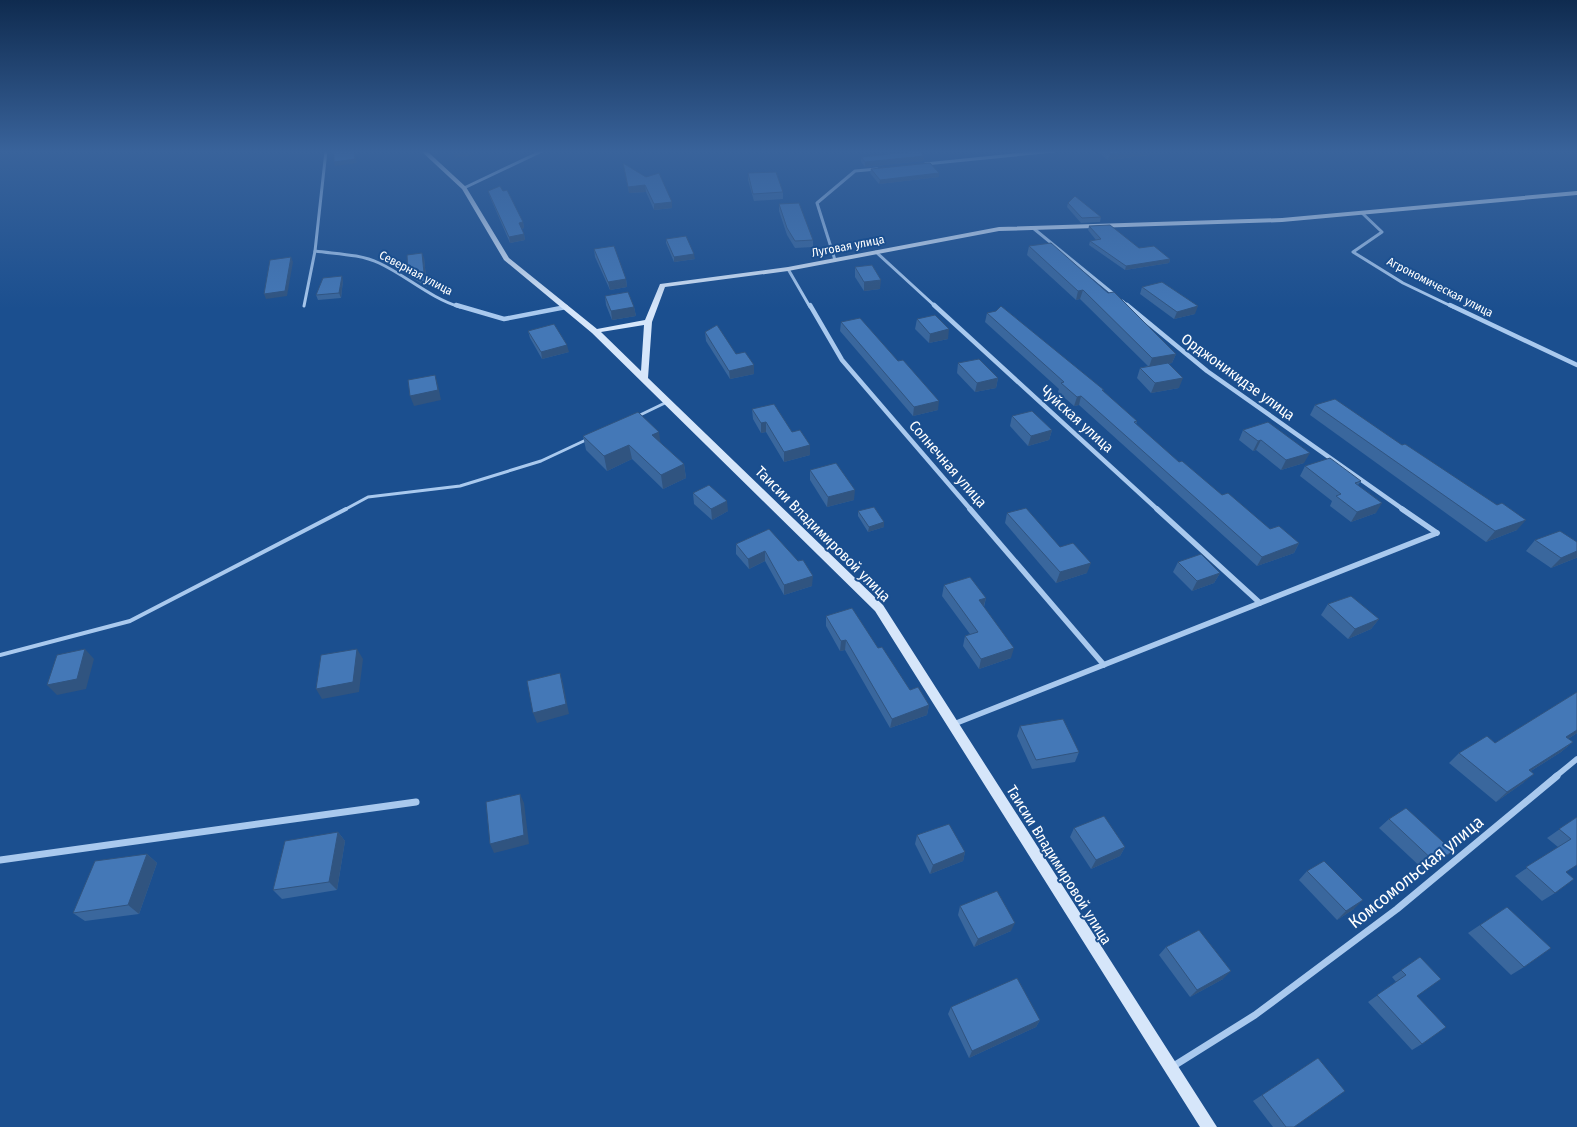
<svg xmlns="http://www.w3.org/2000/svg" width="1577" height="1127" viewBox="0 0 1577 1127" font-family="'Fira Sans Condensed',sans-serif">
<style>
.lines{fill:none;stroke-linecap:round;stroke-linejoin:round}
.lane-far1{stroke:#a9c9ee;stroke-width:3}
.lane{stroke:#a9c9ee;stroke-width:4}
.street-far3{stroke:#a9c9ee;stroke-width:3}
.street-far2{stroke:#a9c9ee;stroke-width:4.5}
.street-far1{stroke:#a9c9ee;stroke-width:5.5}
.street{stroke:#a9c9ee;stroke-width:7}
.secondary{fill:#d6e6fa;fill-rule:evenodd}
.wall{fill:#3a679d}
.shaded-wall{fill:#305480}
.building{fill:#4478b7;stroke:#305480}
.labels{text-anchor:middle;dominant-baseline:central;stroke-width:4;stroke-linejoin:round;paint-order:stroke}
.far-street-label{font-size:12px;fill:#fff;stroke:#1b4f8f}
.street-label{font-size:15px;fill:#fff;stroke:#1b4f8f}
.near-street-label{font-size:18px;fill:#fff;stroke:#1b4f8f}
</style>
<rect width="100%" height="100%" fill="#1b4f8f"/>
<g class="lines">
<g class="lane-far1">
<path d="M638,416l29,-14"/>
<path d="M344,510l24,-13 92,-11 81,-25 47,-22"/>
</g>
<path class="lane" d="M0,655l130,-34 216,-112"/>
<g class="street-far3">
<path d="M925,164l129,-13"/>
<path d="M464,188l78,-37"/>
<path d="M1362,213l20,19 -29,20 50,31 50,24"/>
<path d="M1033,228l83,68"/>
<path d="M315,251c21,3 45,3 64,12 28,13 51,35 81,44"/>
<path d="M876,252l60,55"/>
<path d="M835,260l-18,-57 38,-32 22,-2"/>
<path d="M788,269l22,38"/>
<path d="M1122,301l7,6"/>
<path d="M304,306l11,-55 11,-100"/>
</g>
<g class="street-far2">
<path d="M456,305l48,14 62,-12"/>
<path d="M810,305l32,55 129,150"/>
<path d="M934,305l224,205"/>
<path d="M1127,305l80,66 197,139"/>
<path d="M1450,305l127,60"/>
</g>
<g class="street-far1">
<path d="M970,509l134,156"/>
<path d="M1157,509l103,94"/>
<path d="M1402,509l35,24"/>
<path d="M954,724l483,-191"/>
<path d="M1555,777l22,-18"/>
</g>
<g class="street">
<path d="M0,860l416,-58"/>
<path d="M1172,1067l83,-52 142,-106 160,-133"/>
</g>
<path class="secondary" d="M421,151h6l39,36 43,71 88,71 48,-9 15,-36 128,-17 211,-40 283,-9 295,-27v4l-295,27 -283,9 -211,40 -123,16 -13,35 -4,56 235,227 334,522h-17l-325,-516 -283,-278 -88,-73 -42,-71zM644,325l-3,46 -40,-39z"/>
</g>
<g class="wall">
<path d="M1097,151h87l-76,9z"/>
<path d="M924,156l-1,5 -58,6 -4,-5v-5z"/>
<path d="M623,163l49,45 -18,2 -8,-18 -17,1z"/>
<path d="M871,169l68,8 -60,7 -9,-11z"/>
<path d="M748,173l35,19v7l-29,2 -6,-21z"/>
<path d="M488,191h15l20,31 1,6 -3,1 3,5 1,6 -15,3 -20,-46z"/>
<path d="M1068,203l33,14 -1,5 -19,1 -14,-16z"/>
<path d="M779,204l34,36v7l-18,1 -8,-13 -8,-24z"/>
<path d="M1089,226l50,22 31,11 -1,4 -44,7 -36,-25 1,-4 6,-1 -8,-10z"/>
<path d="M666,239l29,20 -21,3 -8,-19z"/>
<path d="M1029,246l79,47 68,61 -4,9 -4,1 11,24 -28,5 -14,-15 3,-10 8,-2 -68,-67 -4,1 -49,-45z"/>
<path d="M594,249l32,30 1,8 -17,3 -15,-33z"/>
<path d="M424,258l3,29 -18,-11 -1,-4z"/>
<path d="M855,267l25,22 -16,2 -9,-14z"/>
<path d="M343,280l-2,18 -23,2 -2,-5z"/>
<path d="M1142,287l53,27 -21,5 -34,-25z"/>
<path d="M605,296l29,11 2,9 -24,4 -6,-15z"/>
<path d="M987,313l117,77 -1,1 34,30 -1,4 43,37 43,33 48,34 29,14 -5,10 -37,13 -178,-161 -5,1 -16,-14 1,-3 -74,-67z"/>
<path d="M917,319l31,20 -19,4 -14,-14z"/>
<path d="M841,322l57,39 40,49 -25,6 -73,-85z"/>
<path d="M528,331l41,21 -27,7 -12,-21z"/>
<path d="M705,332l31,22 18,20 -24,5 -24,-38z"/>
<path d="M958,363l40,15 -2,10 -21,4 -18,-19z"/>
<path d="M1315,405l202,125 -31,12 -176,-127z"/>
<path d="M752,409l40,23 18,23 -26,7 -18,-30 -5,1 -8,-14z"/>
<path d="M1012,416l40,14 -3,10 -21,6 -18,-20z"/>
<path d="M1243,430l61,33 -23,7 -25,-20 -3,1 -14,-11z"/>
<path d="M583,436l78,7 23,21 2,14 -23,11 -31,-30 -25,12 -21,-21z"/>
<path d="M1305,466l56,15 -3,4 18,28 -25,9 -21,-16 2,-5 -32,-25z"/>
<path d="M810,470l44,30 -27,7 -17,-27z"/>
<path d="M693,493l35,18 -16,9 -18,-16z"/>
<path d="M858,511l26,16 -16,5 -10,-16z"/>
<path d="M1007,513l80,60 -31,10 -51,-60z"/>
<path d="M769,529l43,57 -28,9 -19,-34 -16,8 -13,-15v-10z"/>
<path d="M1535,540l42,2v15l-1,1 -25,10 -25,-17z"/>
<path d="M1178,562l42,11 -6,10 -22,8 -19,-19z"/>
<path d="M944,585l42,13 -2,9 27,51 -32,11 -16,-23 2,-10 5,-2 -28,-38z"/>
<path d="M1328,604l51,15 -8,10 -23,10 -27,-24z"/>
<path d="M826,616l52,32 32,42 19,15 -2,10 -37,13 -45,-78 -5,1 -14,-25z"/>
<path d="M1577,692v41l-9,6 5,3 -12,10 -30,19 -8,12 -27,19 -47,-39 10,-10 36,-10z"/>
<path d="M1020,726l59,26 -4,10 -43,7 -15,-33z"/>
<path d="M1577,817l-11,55 -11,21 -13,8 -27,-25 43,-29 -11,-9z"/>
<path d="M1389,819l54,41 -18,11 -46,-43z"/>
<path d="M1074,828l51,19 -5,9 -29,13 -21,-32z"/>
<path d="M338,832l7,9 -8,49 -55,9 -9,-9z"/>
<path d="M917,835l48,17 -2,9 -33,13 -15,-30z"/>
<path d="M147,854l10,9 -18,51 -54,7 -12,-8z"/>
<path d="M1307,871l47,38 -17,11 -38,-40z"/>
<path d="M960,906l51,25 -37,16 -16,-32z"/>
<path d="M1507,907l17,60 -13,8 -43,-42z"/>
<path d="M1166,947l57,32 -33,18 -31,-42z"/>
<path d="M1420,957l-3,39 5,48 -10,6 -44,-48 28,-20 -4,-5z"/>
<path d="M951,1007l89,13 -4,7 -67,31 -21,-44z"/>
<path d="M1318,1058l-24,69h-21l-20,-26z"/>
</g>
<g class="shaded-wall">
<path d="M293,151h30l-1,1 -28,3z"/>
<path d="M354,151l3,12 -22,3 -1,-4z"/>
<path d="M460,151h13l1,4 -19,3 -2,-6z"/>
<path d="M1134,151h50l-76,9 2,-6z"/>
<path d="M924,156l-1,5 -58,6v-5z"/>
<path d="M939,173v4l-60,7 1,-4z"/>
<path d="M645,185l1,7 -17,1 -1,-6z"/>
<path d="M672,202v6l-18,2v-6z"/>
<path d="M523,222l1,6 -4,1 -1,-6z"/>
<path d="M524,234l1,6 -15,3 -1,-6z"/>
<path d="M422,253l2,5 3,29 -2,-4z"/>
<path d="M694,254l1,5 -21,3v-5z"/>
<path d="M291,257l2,5 -6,34 -21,3 -2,-5z"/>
<path d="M1170,259l-1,4 -44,7 1,-4z"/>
<path d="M342,276l1,4 -2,18 -2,-5z"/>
<path d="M626,279l1,8 -17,3 -2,-8z"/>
<path d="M881,280l-1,9 -16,2v-9z"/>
<path d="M1083,290l-3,9 -4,1 2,-9z"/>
<path d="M1198,306l-3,8 -21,5 3,-7z"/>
<path d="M634,307l2,9 -24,4 -1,-9z"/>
<path d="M949,329l-1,10 -19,4 1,-9z"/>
<path d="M567,345l2,7 -27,7 -1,-7z"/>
<path d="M1176,354l-4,9 -23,4 3,-9z"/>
<path d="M754,365v9l-24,5 -1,-8z"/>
<path d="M435,375l3,10 3,15 -27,6 -4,-10z"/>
<path d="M998,378l-2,10 -21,4 2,-9z"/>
<path d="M1183,378l-4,10 -28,5 4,-10z"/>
<path d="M1081,396l-2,9 -5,1 3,-9z"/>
<path d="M939,401l-1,9 -25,6 1,-9z"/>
<path d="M766,422v10l-5,1v-10z"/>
<path d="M1052,430l-3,10 -21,6 3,-10z"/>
<path d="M659,432l2,14 -9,-11z"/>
<path d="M1261,440l-5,10 -3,1 5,-10z"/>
<path d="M629,445l3,14 -25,12 -3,-15z"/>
<path d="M810,445v10l-26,7v-10z"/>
<path d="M1310,453l-6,10 -23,7 5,-10z"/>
<path d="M684,464l2,14 -23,11 -2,-14z"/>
<path d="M855,490l-1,10 -27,7 1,-10z"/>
<path d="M727,501l1,10 -16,9 -1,-11z"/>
<path d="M1382,503l-6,10 -25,9 6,-10z"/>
<path d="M1526,520l-9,10 -31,12 9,-11z"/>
<path d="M884,522v5l-16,5 1,-5z"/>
<path d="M1299,543l-5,10 -37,13 5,-9z"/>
<path d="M765,551v10l-16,8 -1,-10z"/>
<path d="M1577,551v6l-1,1 -25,10 10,-10z"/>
<path d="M1091,563l-4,10 -31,10 4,-11z"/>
<path d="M1220,573l-6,10 -22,8 5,-10z"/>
<path d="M813,576l-1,10 -28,9v-10z"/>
<path d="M986,598l-3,10 -4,-8z"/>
<path d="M1379,619l-8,10 -23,10 7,-10z"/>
<path d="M846,640l-1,10 -5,1 1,-10z"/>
<path d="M1014,648l-3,10 -32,11 2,-10z"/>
<path d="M85,649l9,10 -8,30 -29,6 -10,-10z"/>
<path d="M357,649l6,10 -4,33 -37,7 -6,-10z"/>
<path d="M560,673l3,10 6,31 -32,9 -4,-10z"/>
<path d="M929,705l-2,10 -37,13 2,-9z"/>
<path d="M1577,730v3l-22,14 11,-10z"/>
<path d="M1573,742l-12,10 -43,27 11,-9z"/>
<path d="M1534,774l-11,9 -27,19 11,-10z"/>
<path d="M520,794l4,9 5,41 -35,9 -4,-9z"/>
<path d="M338,832l7,9 -8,49 -8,-8z"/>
<path d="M1125,847l-5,9 -29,13 5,-9z"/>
<path d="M1453,851l-10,9 -18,11 11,-8z"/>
<path d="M965,852l-2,9 -33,13 3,-9z"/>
<path d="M147,854l10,9 -18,51 -11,-9z"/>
<path d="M1363,900l-9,9 -17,11 9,-9z"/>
<path d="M1015,923l-4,8 -37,16 4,-8z"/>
<path d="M1231,971l-8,8 -33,18 7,-7z"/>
<path d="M1040,1020l-4,7 -67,31 3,-7z"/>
</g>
<g class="building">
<path d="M334,151h20l1,8 -21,3z"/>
<path d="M917,151h2l5,5 -59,6 -4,-5z"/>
<path d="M1106,151h28l-24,3z"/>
<path d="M623,163l23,14 13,-4 13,29 -18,2 -9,-19 -17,2z"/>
<path d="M930,163l9,10 -59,7 -9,-11z"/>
<path d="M776,172l7,20 -30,2 -5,-21z"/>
<path d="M500,186l3,5 4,-1 16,32 -4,1 5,11 -15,3 -21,-46z"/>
<path d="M1075,196l26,21 -19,1 -14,-15z"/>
<path d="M799,203l14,37 -18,1 -8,-13 -8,-24z"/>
<path d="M1110,225l29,23 15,-2 16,13 -44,7 -36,-25 11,-2 -12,-13z"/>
<path d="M686,236l8,18 -20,3 -8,-18z"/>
<path d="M1051,243l57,50 6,-1 62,62 -24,4 -69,-68 -5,1 -49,-45z"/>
<path d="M614,246l12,33 -18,3 -14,-33z"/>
<path d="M422,253l3,30 -17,-11 -1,-17z"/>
<path d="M291,257l-6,34 -21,3 6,-34z"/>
<path d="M872,265l9,15 -17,2 -9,-15z"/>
<path d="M342,276l-3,17 -23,2 7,-17z"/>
<path d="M1162,282l36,24 -21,6 -35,-25z"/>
<path d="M628,292l6,15 -23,4 -6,-15z"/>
<path d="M1001,306l103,84h-2l35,31 -3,1 45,40 3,-1 40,34 6,-2 42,36 9,-3 20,17 -37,14 -181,-161 -4,1 -16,-14 3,-1 -77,-69 9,-2z"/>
<path d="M935,315l14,14 -19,5 -13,-15z"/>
<path d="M860,318l38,43 5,-1 36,41 -25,6 -73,-85z"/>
<path d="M554,324l13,21 -26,7 -13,-21z"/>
<path d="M717,325l19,29 9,-2 9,13 -25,6 -24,-39z"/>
<path d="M979,359l19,19 -21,5 -19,-20z"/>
<path d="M1168,363l15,15 -28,5 -15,-15z"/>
<path d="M435,375l3,15 -28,6 -2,-16z"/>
<path d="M1335,399l67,46 3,-1 92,61 5,-2 24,17 -31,11 -180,-126z"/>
<path d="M774,404l18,28 8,-2 10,15 -26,7 -18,-30 -5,1 -9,-14z"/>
<path d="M1032,411l20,19 -21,6 -19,-20z"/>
<path d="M638,412l21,20 -7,3 32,29 -23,11 -32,-30 -25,11 -21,-20z"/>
<path d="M1268,422l42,31 -24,7 -25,-20 -3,1 -15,-11z"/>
<path d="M1330,458l31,23 -6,2 27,20 -25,9 -21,-16 5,-2 -36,-28z"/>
<path d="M836,463l19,27 -27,7 -18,-27z"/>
<path d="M709,485l18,16 -16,8 -18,-16z"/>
<path d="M874,507l10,15 -15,5 -11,-16z"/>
<path d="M1026,508l34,39 13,-4 18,20 -31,9 -53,-59z"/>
<path d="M769,529l29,32 5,-1 10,16 -29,9 -19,-34 -17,8 -12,-15z"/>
<path d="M1560,531l17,11v9l-16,7 -26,-18z"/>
<path d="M1201,554l19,19 -23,8 -19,-19z"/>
<path d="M970,577l16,21 -7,2 35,48 -33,11 -16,-23 13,-4 -34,-47z"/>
<path d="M1351,596l28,23 -24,10 -27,-25z"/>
<path d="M852,608l26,40 4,-1 28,43 8,-3 11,18 -37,14 -46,-79 -5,1 -15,-25z"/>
<path d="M85,649l-8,30 -30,6 10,-30z"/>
<path d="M357,649l-4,33 -37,7 5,-34z"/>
<path d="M560,673l6,31 -33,9 -6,-32z"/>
<path d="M1577,692v38l-11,7 7,5 -44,28 5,4 -27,18 -48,-39 28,-17 8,7z"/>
<path d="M1063,719l16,33 -43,8 -16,-34z"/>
<path d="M520,794l4,41 -34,9 -4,-42z"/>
<path d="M1406,808l47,43 -17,12 -47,-44z"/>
<path d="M1104,816l21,31 -29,13 -22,-32z"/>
<path d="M1577,817v48l-11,7 8,7 -19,14 -29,-26 45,-28 -12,-10z"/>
<path d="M949,824l16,28 -32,13 -16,-30z"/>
<path d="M338,832l-9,50 -56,8 12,-49z"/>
<path d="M147,854l-19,51 -55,8 22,-52z"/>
<path d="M1324,861l39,39 -17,11 -39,-40z"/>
<path d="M997,891l18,32 -37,16 -18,-33z"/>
<path d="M1507,907l44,41 -27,19 -44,-42z"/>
<path d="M1199,930l32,41 -34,19 -31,-43z"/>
<path d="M1420,957l21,22 -24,17 29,31 -24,17 -45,-49 29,-20 -5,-5z"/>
<path d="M1017,978l23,42 -68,31 -21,-44z"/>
<path d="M1318,1058l27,33 -51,36h-8l-24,-32z"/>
</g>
<linearGradient id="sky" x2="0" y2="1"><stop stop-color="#0f2b4f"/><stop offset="0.49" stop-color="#39639b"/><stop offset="1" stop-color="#39639b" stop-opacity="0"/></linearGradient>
<rect width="1577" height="309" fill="url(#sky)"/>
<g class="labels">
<g class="far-street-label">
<text transform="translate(848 246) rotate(-11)">Луговая улица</text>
<text transform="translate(416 273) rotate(28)">Северная улица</text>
<text transform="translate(1440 287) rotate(27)">Агрономическая улица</text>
</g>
<g class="street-label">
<text transform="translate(1238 377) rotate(36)">Орджоникидзе улица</text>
<text transform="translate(1077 419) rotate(42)">Чуйская улица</text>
<text transform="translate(948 464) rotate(49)">Солнечная улица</text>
<text transform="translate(823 534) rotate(45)">Таисии Владимировой улица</text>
<text transform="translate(1059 865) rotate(58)">Таисии Владимировой улица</text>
</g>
<g class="near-street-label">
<text transform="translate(1416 872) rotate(-39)">Комсомольская улица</text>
</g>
</g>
</svg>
